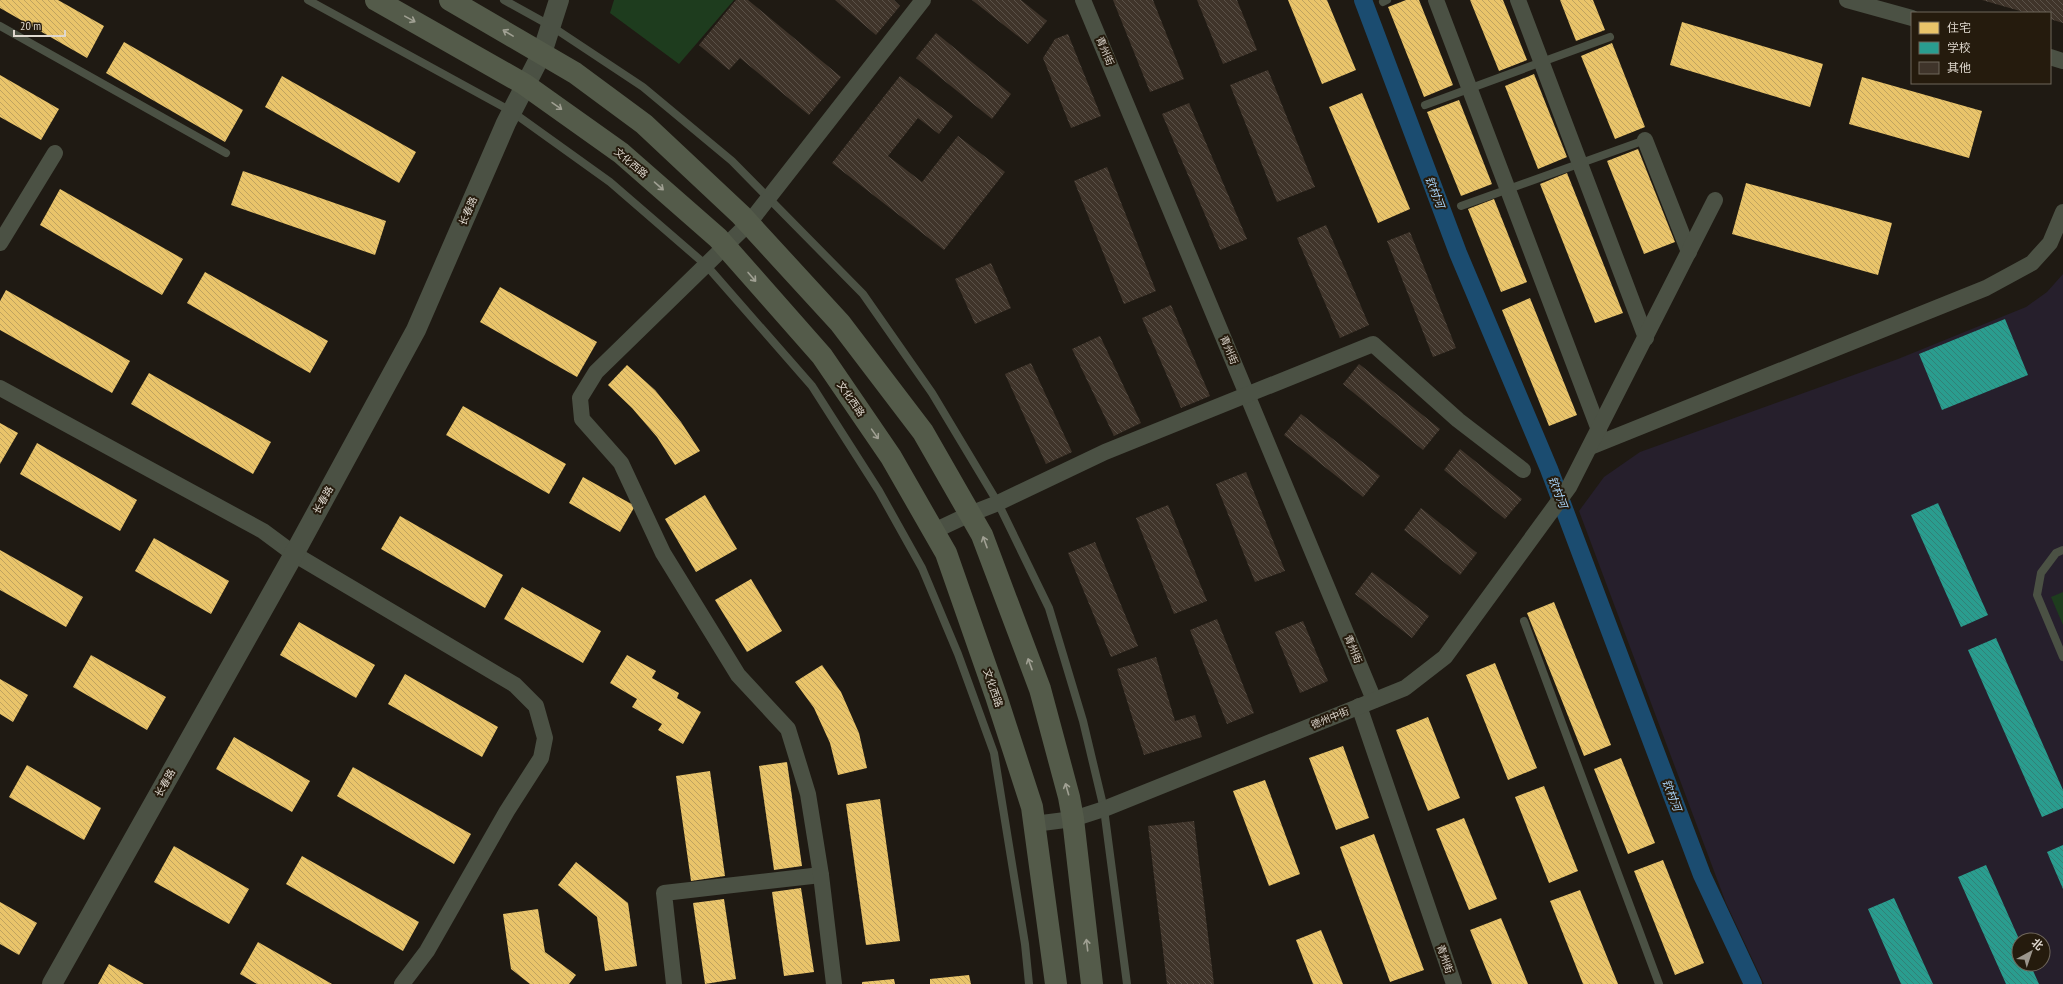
<svg xmlns="http://www.w3.org/2000/svg" width="2063" height="984" viewBox="0 0 2063 984" font-family="'PT Sans Narrow','Noto Sans SC',sans-serif">
<style>
.education{fill:#261f2c;fill-rule:evenodd}
.park{fill:#1e3c1e}
.homes{fill:url(#homes-back-hatch)}
.schools{fill:url(#schools-back-hatch)}
.lines{fill:none;stroke-linecap:round;stroke-linejoin:round}
.canal{stroke:#1b4c70;stroke-width:18}
.building{fill:url(#building-back-hatch)}
.service{stroke:#4b5144;stroke-width:8}
.minor{stroke:#4b5144;stroke-width:16}
.tertiary{stroke:#4b5144;stroke-width:20}
.primary{stroke:#545b4a;stroke-width:22}
.oneway{stroke:#a0a093}
.labels{text-anchor:middle;dominant-baseline:central;stroke-width:4;stroke-linejoin:round;paint-order:stroke}
.street-label{font-size:10px;fill:#dfd8cf;stroke:#251b0d}
.water-label{font-size:11px;font-style:italic;fill:#acd8fe;stroke:#251b0d}
</style>
<defs>
<pattern id="homes-back-hatch" width="6" height="6" patternUnits="userSpaceOnUse"><rect width="6" height="6" fill="#e9c46a"/><path d="M-1 5l2 2M0 0l6 6M5-1l2 2" fill="none" stroke="#c0a35f"/></pattern>
<pattern id="schools-back-hatch" width="6" height="6" patternUnits="userSpaceOnUse"><rect width="6" height="6" fill="#2a9d8f"/><path d="M-1 5l2 2M0 0l6 6M5-1l2 2" fill="none" stroke="#328177"/></pattern>
<pattern id="building-back-hatch" width="6" height="6" patternUnits="userSpaceOnUse"><rect width="6" height="6" fill="#3f342a"/><path d="M-1 5l2 2M0 0l6 6M5-1l2 2" fill="none" stroke="#5a5148"/></pattern>
</defs>
<rect width="100%" height="100%" fill="#1f1a13"/>
<path class="education" d="M2063,274v710h-299l-38,-81 -147,-392 25,-34 36,-25 258,-93 128,-52 21,-15zM2019,940h24v24h-24z"/>
<g class="park">
<path d="M614,0h120l-55,64 -69,-51z"/>
<path d="M2063,592v33l-12,-28z"/>
</g>
<g class="homes">
<path d="M0,0h58l46,26 -17,32 -87,-50z"/>
<path d="M1288,0h39l29,70 -34,14z"/>
<path d="M1406,0h13l34,85 -29,12 -36,-90z"/>
<path d="M1470,0h33l24,60 -28,11z"/>
<path d="M1560,0h33l12,30 -29,11z"/>
<path d="M1682,22l141,42 -13,43 -140,-42z"/>
<path d="M124,42l119,68 -18,32 -119,-69z"/>
<path d="M1612,43l33,84 -30,12 -34,-83z"/>
<path d="M1534,74l33,83 -29,12 -33,-83z"/>
<path d="M0,75l59,34 -18,31 -41,-23z"/>
<path d="M282,76l134,76 -17,31 -134,-76z"/>
<path d="M1862,77l120,34 -13,47 -120,-34z"/>
<path d="M1362,93l48,116 -32,14 -49,-116z"/>
<path d="M1459,100l33,84 -31,12 -34,-84z"/>
<path d="M1638,149l37,93 -31,12 -37,-93z"/>
<path d="M243,171l143,50 -11,34 -144,-50z"/>
<path d="M1567,173l56,140 -28,10 -55,-139z"/>
<path d="M1746,183l146,40 -14,52 -146,-41z"/>
<path d="M60,189l123,70 -21,36 -122,-70z"/>
<path d="M1494,199l33,83 -26,10 -33,-83z"/>
<path d="M205,272l123,69 -18,32 -123,-70z"/>
<path d="M500,287l97,55 -20,35 -97,-55z"/>
<path d="M6,290l124,71 -18,32 -112,-63v-29z"/>
<path d="M1530,298l47,117 -28,11 -47,-116z"/>
<path d="M627,365l28,25 26,32 19,29 -25,14 -18,-28 -25,-29 -24,-23z"/>
<path d="M149,373l122,69 -18,32 -122,-70z"/>
<path d="M463,406l103,58 -17,30 -103,-59z"/>
<path d="M0,423l18,10 -18,31z"/>
<path d="M37,443l100,57 -17,31 -100,-57z"/>
<path d="M583,477l52,29 -15,26 -51,-29z"/>
<path d="M705,495l32,54 -41,23 -31,-53z"/>
<path d="M400,516l103,59 -18,33 -104,-59z"/>
<path d="M154,538l75,43 -18,33 -76,-43z"/>
<path d="M0,550l83,47 -17,30 -66,-37z"/>
<path d="M751,579l31,52 -35,21 -32,-52z"/>
<path d="M522,587l79,44 -18,32 -79,-44z"/>
<path d="M1554,602l57,143 -27,11 -57,-143z"/>
<path d="M299,622l76,43 -19,33 -76,-43z"/>
<path d="M91,655l75,42 -19,33 -74,-43z"/>
<path d="M627,655l29,16 -4,7 27,15 -2,5 24,14 -18,32 -25,-14 4,-6 -30,-17 5,-8 -27,-16z"/>
<path d="M1495,663l42,105 -29,12 -42,-105z"/>
<path d="M822,665l19,27 18,41 8,35 -29,7 -8,-32 -16,-35 -19,-26z"/>
<path d="M405,674l93,53 -16,30 -94,-53z"/>
<path d="M0,679l28,16 -15,27 -13,-8z"/>
<path d="M1428,717l32,81 -32,13 -32,-81z"/>
<path d="M234,737l76,44 -18,31 -76,-43z"/>
<path d="M1343,746l26,72 -33,12 -27,-72z"/>
<path d="M1621,758l34,85 -27,11 -34,-85z"/>
<path d="M787,762l15,104 -28,4 -15,-104z"/>
<path d="M27,765l74,43 -17,32 -75,-43z"/>
<path d="M353,767l118,67 -17,30 -117,-68z"/>
<path d="M710,771l15,105 -34,5 -15,-105z"/>
<path d="M1265,780l35,94 -31,12 -36,-95z"/>
<path d="M1544,786l34,85 -29,12 -34,-86z"/>
<path d="M880,799l20,142 -34,4 -20,-141z"/>
<path d="M1464,818l33,81 -28,11 -33,-81z"/>
<path d="M1374,834l50,136 -34,12 -50,-135z"/>
<path d="M174,846l75,43 -20,35 -75,-42z"/>
<path d="M302,856l117,66 -16,29 -117,-67z"/>
<path d="M1663,860l41,103 -29,12 -41,-104z"/>
<path d="M576,862l52,41 9,63 -32,5 -8,-54 -39,-32z"/>
<path d="M801,888l13,84 -30,4 -12,-84z"/>
<path d="M1580,890l38,94h-35l-33,-83z"/>
<path d="M724,899l12,80 -31,5 -12,-81z"/>
<path d="M0,902l37,21 -18,32 -19,-11z"/>
<path d="M538,909l7,43 31,23 -7,9h-39l-19,-15 -8,-55z"/>
<path d="M1501,918l27,66h-36l-22,-54z"/>
<path d="M1321,930l22,54h-30l-17,-44z"/>
<path d="M258,942l74,42h-75l-17,-10z"/>
<path d="M109,964l35,20h-46z"/>
<path d="M969,975l2,9h-41v-5z"/>
<path d="M894,979l1,5h-33v-2z"/>
</g>
<g class="schools">
<path d="M2005,319l23,56 -86,35 -23,-56z"/>
<path d="M1938,503l50,112 -27,12 -50,-112z"/>
<path d="M1996,638l67,152v18l-21,9 -74,-167z"/>
<path d="M2063,845v44l-16,-37z"/>
<path d="M1986,865l33,74v25h11l9,20h-33l-48,-107z"/>
<path d="M1894,898l39,86h-32l-33,-75z"/>
</g>
<g class="lines">
<path class="canal" d="M1363,0l95,253 91,216 153,406 51,109"/>
</g>
<g class="building">
<path d="M736,0h12l93,77 -32,38 -69,-57 -11,12 -30,-25z"/>
<path d="M835,0h59l6,6 -24,29z"/>
<path d="M972,0h49l26,21 -19,23z"/>
<path d="M1113,0h40l31,79 -34,13z"/>
<path d="M1197,0h40l20,50 -34,14z"/>
<path d="M1982,0h81v23l-13,-4v-6h-23z"/>
<path d="M936,33l75,61 -19,25 -76,-61z"/>
<path d="M1068,34l33,82 -30,12 -28,-70 12,-19z"/>
<path d="M1268,70l47,117 -38,15 -47,-117z"/>
<path d="M900,76l53,40 -14,18 -21,-16 -30,38 34,26 36,-46 47,36 -61,78 -112,-87z"/>
<path d="M1189,103l58,136 -27,11 -58,-136z"/>
<path d="M1107,167l49,124 -32,13 -50,-123z"/>
<path d="M1326,225l43,100 -29,13 -43,-100z"/>
<path d="M1410,232l46,116 -23,9 -46,-116z"/>
<path d="M991,263l20,45 -36,16 -20,-45z"/>
<path d="M1171,305l39,91 -29,12 -39,-90z"/>
<path d="M1100,336l41,87 -27,13 -42,-87z"/>
<path d="M1031,363l41,89 -26,12 -41,-90z"/>
<path d="M1359,364l81,65 -17,21 -80,-66z"/>
<path d="M1301,414l79,62 -17,21 -79,-62z"/>
<path d="M1460,449l62,50 -17,20 -61,-49z"/>
<path d="M1246,472l39,99 -30,11 -39,-98z"/>
<path d="M1168,505l39,96 -33,13 -38,-96z"/>
<path d="M1421,508l56,45 -17,22 -56,-45z"/>
<path d="M1095,542l43,104 -27,11 -43,-104z"/>
<path d="M1372,572l57,44 -17,22 -57,-44z"/>
<path d="M1217,619l37,94 -27,11 -37,-94z"/>
<path d="M1303,621l25,60 -28,12 -25,-61z"/>
<path d="M1156,657l19,64 20,-6 7,22 -58,18 -27,-86z"/>
<path d="M1194,821l20,163h-47l-19,-158z"/>
</g>
<g class="lines">
<g class="service">
<path d="M308,0l203,111 99,71 96,83 106,121 67,105 43,77 36,86 36,99 31,191 4,40"/>
<path d="M504,0l47,26 92,61 89,74 131,133 69,99 66,110 51,105 34,113 21,88 23,175"/>
<path d="M1383,2l4,-2"/>
<path d="M0,26l226,127"/>
<path d="M1425,105l185,-68"/>
<path d="M1461,206l187,-67"/>
<path d="M2063,550l-7,3 -15,20 -4,22 26,62"/>
<path d="M1524,621l135,363"/>
</g>
<g class="minor">
<path d="M1083,0l291,700"/>
<path d="M1436,0l163,430"/>
<path d="M1518,0l128,338"/>
<path d="M1847,0l65,18"/>
<path d="M2050,57l13,4"/>
<path d="M1645,140l44,112"/>
<path d="M0,243l55,-90"/>
<path d="M0,388l263,143 31,23 221,131 21,21 9,32 -4,20 -34,53 -80,140 -25,33"/>
<path d="M1590,447l396,-159 46,-25 18,-20 13,-31"/>
<path d="M934,531l36,-17 28,-11 107,-51 268,-108 85,76 65,50"/>
<path d="M1359,706l95,278"/>
<path d="M1034,824l39,-5 31,-10 301,-121 40,-31 124,-170 146,-287"/>
<path d="M674,984l-10,-91 157,-18"/>
<path d="M834,984l-13,-109 -13,-81 -20,-65 -50,-54 -75,-122 -42,-90 -39,-44 -2,-21 16,-26 153,-149 174,-223"/>
</g>
<path class="tertiary" d="M52,984l242,-430 122,-224 90,-207 36,-70 17,-53"/>
<g class="primary">
<path d="M376,0l148,84 97,69 97,85 104,118 69,101 55,96 50,143 36,111 24,177"/>
<path d="M450,0l125,73 69,51 97,91 99,108 83,109 59,103 58,154 29,108 4,22 19,165"/>
</g>
</g>
<defs><path id="oneway-shaft" d="M-6 0H5M1.5-3L5.5 0L1.5 3" fill="none" stroke-width="1.6" stroke-linecap="round" stroke-linejoin="round"/></defs>
<g class="oneway">
<use href="#oneway-shaft" transform="translate(410 19) rotate(29)"/>
<use href="#oneway-shaft" transform="translate(508 33) rotate(-149)"/>
<use href="#oneway-shaft" transform="translate(557 106) rotate(35)"/>
<use href="#oneway-shaft" transform="translate(659 186) rotate(41)"/>
<use href="#oneway-shaft" transform="translate(752 277) rotate(49)"/>
<use href="#oneway-shaft" transform="translate(875 434) rotate(55)"/>
<use href="#oneway-shaft" transform="translate(985 542) rotate(-110)"/>
<use href="#oneway-shaft" transform="translate(1030 664) rotate(-110)"/>
<use href="#oneway-shaft" transform="translate(1067 789) rotate(-106)"/>
<use href="#oneway-shaft" transform="translate(1087 945) rotate(-97)"/>
</g>
<g class="labels">
<g class="street-label">
<text transform="translate(1105 51) rotate(67)">青州街</text>
<text transform="translate(631 163) rotate(40)">文化西路</text>
<text transform="translate(468 211) rotate(-67)">长春路</text>
<text transform="translate(1229 350) rotate(67)">青州街</text>
<text transform="translate(851 399) rotate(55)">文化西路</text>
<text transform="translate(323 500) rotate(-61)">长春路</text>
<text transform="translate(1353 649) rotate(68)">青州街</text>
<text transform="translate(993 688) rotate(71)">文化西路</text>
<text transform="translate(1330 718) rotate(-22)">德州中街</text>
<text transform="translate(165 783) rotate(-61)">长春路</text>
<text transform="translate(1445 959) rotate(71)">青州街</text>
</g>
<g class="water-label">
<text transform="translate(1435 192) rotate(69)">钦村河</text>
<text transform="translate(1558 492) rotate(69)">钦村河</text>
<text transform="translate(1672 795) rotate(69)">钦村河</text>
</g>
</g>
<rect x="1911" y="12" width="140" height="72" fill="#251b0d" stroke="#6f675b"/>
<rect x="1919" y="22" width="20" height="12" fill="#e9c46a" stroke="#6f675b"/>
<text x="1947" y="32" font-size="12" fill="#dfd8cf">住宅</text>
<rect x="1919" y="42" width="20" height="12" fill="#2a9d8f" stroke="#6f675b"/>
<text x="1947" y="52" font-size="12" fill="#dfd8cf">学校</text>
<rect x="1919" y="62" width="20" height="12" fill="#3f342a" stroke="#6f675b"/>
<text x="1947" y="72" font-size="12" fill="#dfd8cf">其他</text>
<g transform="translate(2031 952) rotate(40)"><circle r="19" fill="#251b0d" stroke="#6f675b"/>
<path d="M0-3L7 15L0 10L-7 15Z" fill="#9c968d"/>
<text y="-6" font-size="11" font-weight="bold" text-anchor="middle" fill="#dfd8cf">北</text>
</g>
<path d="M14 30v6h51v-6" fill="none" stroke="#dfd8cf" stroke-width="2"/>
<text x="20" y="30" font-size="12" fill="#dfd8cf" stroke="#251b0d" stroke-width="3" paint-order="stroke">20 m</text>
</svg>
